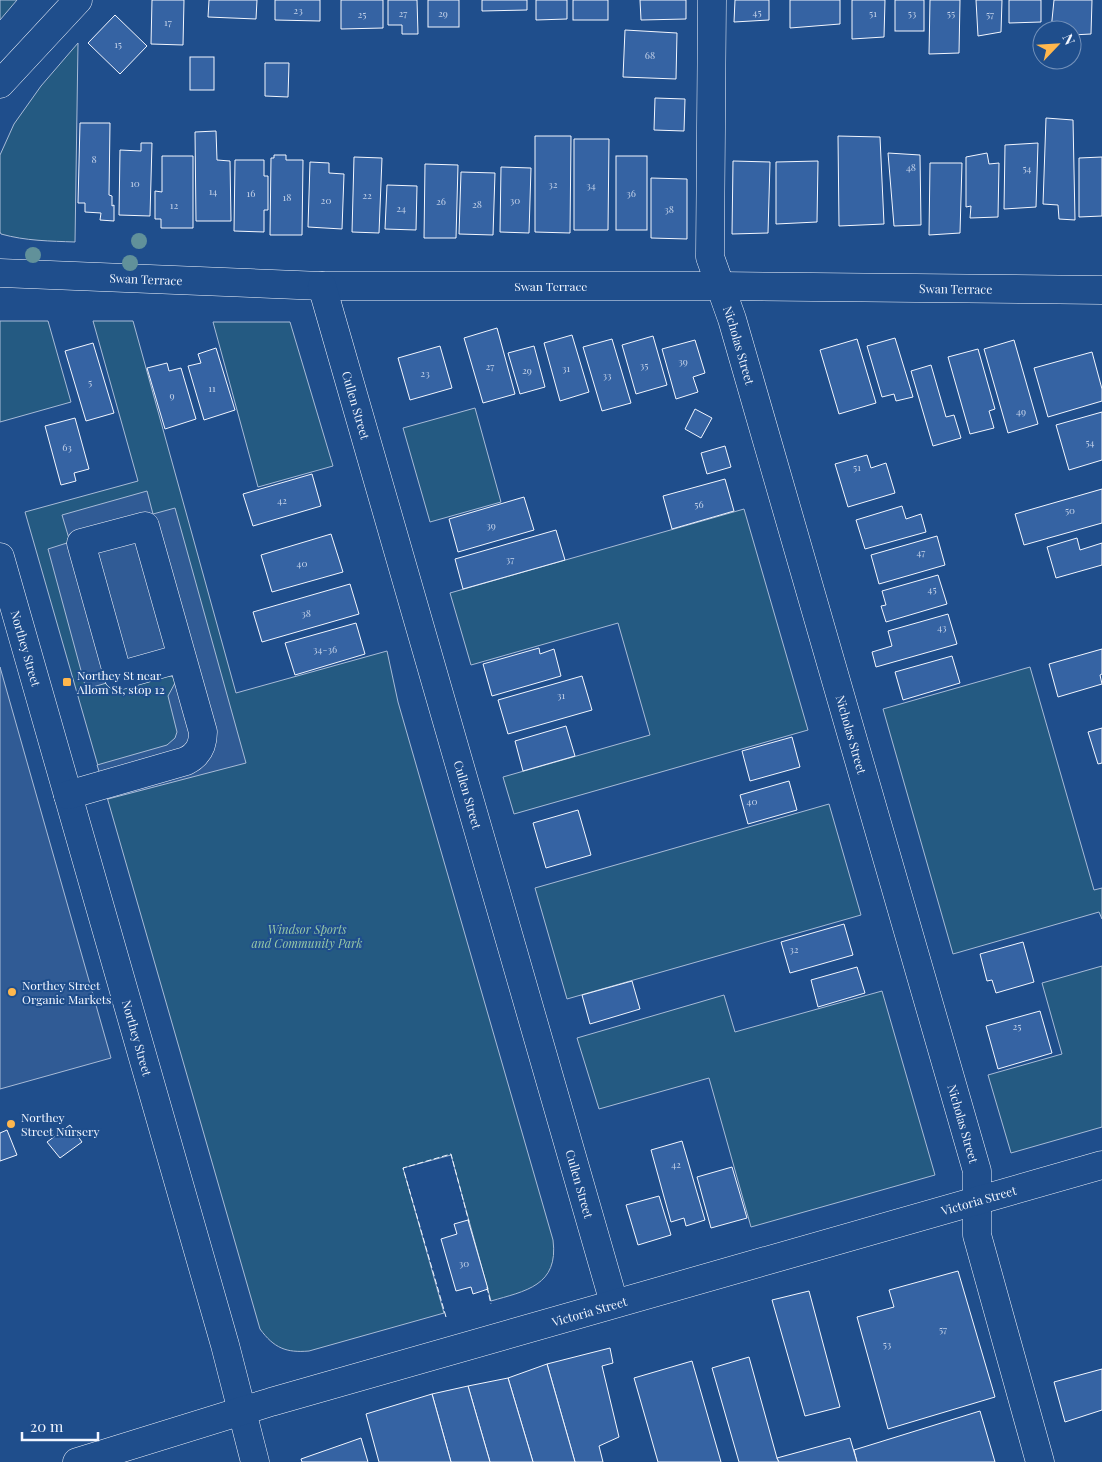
<svg xmlns="http://www.w3.org/2000/svg" width="1102" height="1462" viewBox="0 0 1102 1462" font-family="'Playfair Display',serif">
<style>
.green{fill:#245a82;stroke:#a8bbd7}
.parking{fill:#305b95;stroke:#a8bbd7}
.building{fill:#3563a3;stroke:#f2f6ff}
.lines{fill:none;stroke-linecap:round;stroke-linejoin:round}
.minor-casing{stroke:#f2f6ff;stroke-width:29}
.minor{stroke:#1f4e8c;stroke-width:28}
.fence{stroke:#f2f6ff;stroke-width:1;stroke-dasharray:6 2.5;stroke-linecap:butt}
.tree{fill:#61919a}
.poi-dot{fill:#ffb74d;stroke:#1f4e8c;stroke-width:2}
.labels{text-anchor:middle;dominant-baseline:central;stroke-width:4;stroke-linejoin:round;paint-order:stroke}
.number-label{font-size:10px;fill:#c3d1e8}
.street-label{font-size:12px;fill:#f2f6ff;stroke:#1f4e8c}
.poi-label{font-size:12px;fill:#f2f6ff;stroke:#1f4e8c;text-anchor:start}
.park-label{font-size:12px;font-style:italic;fill:#97c8a6;stroke:#1f4e8c}
</style>
<rect width="100%" height="100%" fill="#1f4e8c"/>
<g class="green">
<path d="M0,0h17l-17,20z"/>
<path d="M78,43l-3,199c-25,-1 -49,-1 -74,-8l-1,-2v-77l14,-31 27,-38z"/>
<path d="M0,321h48l23,81 -71,20z"/>
<path d="M93,321h40l103,372 151,-42 11,51 155,538c6,46 -28,51 -62,61l-40,-146 -48,13 41,145 -135,38c-23,2 -35,-3 -49,-22l-235,-817 113,-31z"/>
<path d="M213,322h77l43,144 -75,21z"/>
<path d="M475,408l26,94 -71,20 -27,-94z"/>
<path d="M744,509l64,221 -294,84 -11,-37 147,-42 -32,-112 -147,42 -21,-72z"/>
<path d="M1030,667l64,223 8,-2v31l-3,-7 -146,42 -70,-245z"/>
<path d="M829,804l32,111 -294,84 -32,-111z"/>
<path d="M1102,966v161l-91,26 -23,-78 74,-21 -20,-71z"/>
<path d="M882,991l53,184 -184,52 -42,-149 -110,31 -22,-71 147,-43 11,37z"/>
</g>
<g class="parking">
<path d="M147,491l6,23 22,-6 71,255 -138,36 -11,-34 70,-20 8,-7 2,-6 -9,-36 7,-13v-5l-4,-2h-4l-55,15 -2,-9 -24,7 -38,-140 22,-7 -8,-27z"/>
<path d="M0,667l111,391 -111,31z"/>
</g>
<g class="building">
<path d="M152,0h32l-1,45 -32,-1z"/>
<path d="M209,0h48l-1,19 -48,-2z"/>
<path d="M275,0h45v21l-45,-1z"/>
<path d="M341,0h42v28l-42,1z"/>
<path d="M388,0h29l1,34h-16v-9h-14z"/>
<rect x="428" y="0" width="31" height="27"/>
<path d="M482,0h45v10l-45,1z"/>
<path d="M536,0h31v19l-31,1z"/>
<rect x="573" y="0" width="35" height="20"/>
<path d="M640,0h46v19l-45,1z"/>
<path d="M735,0h34v20l-35,2z"/>
<path d="M790,0h50v24l-50,4z"/>
<path d="M852,0h33l-1,37 -32,2z"/>
<rect x="895" y="0" width="29" height="31"/>
<path d="M930,0h30l-1,53 -30,1z"/>
<path d="M976,0h26l-1,32 -23,4z"/>
<path d="M1009,0h32v22l-32,1z"/>
<path d="M1054,0h38l-1,34 -19,1v-5h-21z"/>
<path d="M115,15l32,31 -27,28 -32,-31z"/>
<path d="M625,30l52,3 -1,46 -53,-2z"/>
<rect x="190" y="57" width="24" height="33"/>
<path d="M265,63h24l-1,34 -23,-1z"/>
<path d="M655,98l30,1 -1,32 -30,-1z"/>
<path d="M1046,118l27,2 2,100 -16,-1 -1,-14 -15,-1z"/>
<path d="M80,123h30l-1,72 3,1v10l2,-1v16l-14,-1 1,-7 -16,-1v-9h-7z"/>
<path d="M216,131l1,29 13,1 1,60h-35l-1,-89z"/>
<path d="M535,136h36l-1,97 -35,-1z"/>
<path d="M838,136l42,1 4,87 -45,2z"/>
<path d="M574,139h35l-1,91h-34z"/>
<path d="M141,143h11l-2,73 -31,-1 1,-65 21,1z"/>
<path d="M1038,143l-2,64 -32,2 1,-64z"/>
<path d="M888,153l32,2 1,70 -27,1z"/>
<path d="M987,153l2,11 10,-1 -1,54 -28,1 1,-12 -5,1v-50z"/>
<path d="M274,155h12v5h17l-1,75h-32l1,-77h3z"/>
<path d="M162,156h31v72h-32v-9h-6v-28l7,1z"/>
<rect x="616" y="156" width="31" height="74"/>
<path d="M354,157l28,1 -3,75 -27,-1z"/>
<path d="M1102,157v59l-23,1v-59z"/>
<path d="M235,160h29v16h4v34h-4v22l-30,-1z"/>
<path d="M733,161l37,1 -2,71 -36,1z"/>
<path d="M818,161l-1,61 -41,2v-62z"/>
<path d="M310,162l19,1v10l15,1 -2,55 -34,-2z"/>
<path d="M930,163h32l-2,70 -31,2z"/>
<path d="M425,164l33,1 -2,73h-32z"/>
<path d="M501,167l30,1 -2,65 -29,-1z"/>
<path d="M461,172l34,1 -2,62 -34,-1z"/>
<path d="M651,178l36,1v60l-36,-1z"/>
<path d="M387,185l30,1 -1,44 -31,-1z"/>
<path d="M497,328l18,66 -32,9 -19,-65z"/>
<path d="M572,335l17,57 -29,9 -16,-58z"/>
<path d="M653,336l14,49 -31,9 -14,-49z"/>
<path d="M895,338l18,59 -17,4 -2,-7 -12,3 -15,-51z"/>
<path d="M612,339l19,64 -29,8 -19,-64z"/>
<path d="M857,339l19,64 -37,11 -19,-64z"/>
<path d="M695,340l10,33 -12,4 5,15 -22,7 -14,-50z"/>
<path d="M1014,340l24,84 -30,9 -24,-84z"/>
<path d="M93,343l21,70 -28,8 -21,-70z"/>
<path d="M440,346l12,42 -42,12 -12,-42z"/>
<path d="M534,346l11,41 -25,7 -12,-41z"/>
<path d="M216,348l19,62 -31,10 -16,-54 13,-3 -3,-9z"/>
<path d="M978,349l17,60 -6,2 5,17 -24,6 -22,-77z"/>
<path d="M1092,352l10,37v12l-54,16 -14,-49z"/>
<path d="M167,363l2,8 12,-3 15,51 -31,10 -18,-61z"/>
<path d="M931,365l15,52 8,-2 7,23 -28,8 -22,-75z"/>
<path d="M695,409l17,9 -11,20 -16,-9z"/>
<path d="M1102,412v48l-33,10 -13,-45z"/>
<path d="M75,418l14,51 -15,4 2,8 -15,4 -16,-59z"/>
<path d="M725,446l6,21 -24,7 -6,-21z"/>
<path d="M867,455l4,13 15,-5 9,30 -47,14 -13,-43z"/>
<path d="M312,474l9,32 -68,20 -10,-32z"/>
<path d="M725,479l9,32 -62,18 -9,-33z"/>
<path d="M1102,489v34l-78,22 -9,-31z"/>
<path d="M524,497l10,33 -76,22 -9,-33z"/>
<path d="M902,506l4,13 15,-5 5,18 -61,17 -9,-29z"/>
<path d="M556,530l9,30 -102,29 -8,-30z"/>
<path d="M331,534l12,38 -71,20 -11,-37z"/>
<path d="M937,536l8,29 -66,19 -8,-29z"/>
<path d="M1077,538l3,12 22,-7v22l-46,13 -9,-31z"/>
<path d="M938,575l9,29 -61,18 -5,-16 5,-1 -4,-14z"/>
<path d="M350,584l9,30 -97,28 -9,-30z"/>
<path d="M948,614l9,30 -81,23 -4,-15 20,-6 -4,-15z"/>
<path d="M356,623l9,31 -70,21 -10,-32z"/>
<path d="M539,648l1,6 14,-5 7,27 -69,20 -9,-32z"/>
<path d="M1102,649v25l-2,1 2,9 -44,13 -9,-33z"/>
<path d="M952,656l8,27 -57,17 -8,-28z"/>
<path d="M582,676l10,34 -84,24 -10,-34z"/>
<path d="M566,726l9,30 -52,15 -8,-30z"/>
<path d="M1102,728v35l-4,1 -10,-32z"/>
<path d="M792,737l8,30 -50,14 -8,-30z"/>
<path d="M789,781l8,29 -49,14 -8,-29z"/>
<path d="M578,810l13,45 -45,13 -13,-45z"/>
<path d="M844,924l9,31 -63,18 -9,-31z"/>
<path d="M1023,942l11,40 -38,11 -4,-13 -5,1 -7,-27z"/>
<path d="M857,967l8,26 -47,14 -7,-27z"/>
<path d="M632,981l8,28 -50,15 -8,-29z"/>
<path d="M1040,1011l12,42 -54,16 -12,-43z"/>
<path d="M70,1125l12,17 -22,16 -13,-16z"/>
<path d="M7,1130l10,25 -17,6v-28z"/>
<path d="M682,1141l23,79 -19,6 -2,-8 -13,4 -20,-72z"/>
<path d="M732,1167l15,51 -36,10 -14,-51z"/>
<path d="M659,1196l12,39 -33,10 -12,-40z"/>
<path d="M468,1220l20,69 -15,5 -2,-7 -15,4 -15,-52 16,-5 -3,-10z"/>
<path d="M958,1271l37,126 -107,32 -31,-112 37,-10 -5,-17z"/>
<path d="M809,1291l31,116 -35,9 -33,-116z"/>
<path d="M610,1348l3,15 -11,3 17,71 -20,9 4,16h-28l-28,-98z"/>
<path d="M749,1357l28,101 2,4h-40l-27,-94z"/>
<path d="M692,1361l29,101h-63l-24,-84z"/>
<path d="M547,1364l28,98h-42l-25,-84z"/>
<path d="M1102,1369v41l-37,12 -11,-40z"/>
<path d="M508,1378l25,84h-43l-22,-76z"/>
<path d="M468,1386l22,76h-39l-19,-68z"/>
<path d="M432,1394l19,68h-72l-13,-48z"/>
<path d="M980,1411l15,51h-138l-3,-12z"/>
<path d="M361,1438l7,24h-66l-1,-3z"/>
<path d="M850,1438l7,24h-78l-2,-4z"/>
</g>
<g class="lines">
<defs>
<g id="minor">
<path id="s1" d="M712,0l-2,257 22,62 245,852v64l63,227"/>
<path d="M0,84l78,-84"/>
<path id="s2" d="M0,273l322,13h399l381,4"/>
<path id="s3" d="M322,286l292,1017"/>
<path id="s4" d="M0,557l225,788 30,117"/>
<path d="M68,795l118,-34c12,-6 17,-15 17,-29l-58,-206 -64,17 37,133 64,-18"/>
<path id="s5" d="M77,1462l194,-60 831,-237"/>
</g>
</defs>
<use href="#minor" class="minor-casing"/>
<use href="#minor" class="minor"/>
<g class="fence">
<path d="M487,1287l4,17"/>
<path d="M446,1317l-43,-149 48,-14 18,68"/>
</g>
</g>
<g class="tree">
<circle cx="139" cy="241" r="8"/>
<circle cx="33" cy="255" r="8"/>
<circle cx="130" cy="263" r="8"/>
</g>
<g class="poi-dot">
<rect x="62" y="677" width="10" height="10" rx="2.5"/>
<circle cx="12" cy="992" r="5"/>
<circle cx="11" cy="1124" r="5"/>
</g>
<g class="labels">
<g class="number-label">
<text x="298" y="10">23</text>
<text x="757" y="12">45</text>
<text x="403" y="13">27</text>
<text x="443" y="13">29</text>
<text x="873" y="13">51</text>
<text x="912" y="13">53</text>
<text x="951" y="13">55</text>
<text x="362" y="14">25</text>
<text x="990" y="14">57</text>
<text x="168" y="22">17</text>
<text x="118" y="44">15</text>
<text x="650" y="55">68</text>
<text x="94" y="159">8</text>
<text x="911" y="167">48</text>
<text x="1027" y="168">54</text>
<text x="135" y="183">10</text>
<text x="553" y="184">32</text>
<text x="591" y="185">34</text>
<text x="213" y="191">14</text>
<text x="251" y="193">16</text>
<text x="631" y="193">36</text>
<text x="367" y="195">22</text>
<text x="287" y="197">18</text>
<text x="326" y="200">20</text>
<text x="515" y="200">30</text>
<text x="441" y="201">26</text>
<text x="477" y="204">28</text>
<text x="174" y="205">12</text>
<text x="401" y="208">24</text>
<text x="669" y="209">38</text>
<text x="683" y="361">39</text>
<text x="644" y="365">35</text>
<text x="490" y="366">27</text>
<text x="566" y="368">31</text>
<text x="527" y="370">29</text>
<text x="425" y="373">23</text>
<text x="607" y="375">33</text>
<text x="90" y="382">5</text>
<text x="212" y="388">11</text>
<text x="172" y="395">9</text>
<text x="1021" y="411">49</text>
<text x="1090" y="442">54</text>
<text x="67" y="447">63</text>
<text x="857" y="467">51</text>
<text x="282" y="500">42</text>
<text x="699" y="504">56</text>
<text x="1070" y="510">50</text>
<text x="491" y="525">39</text>
<text x="921" y="552">47</text>
<text x="510" y="559">37</text>
<text x="302" y="563">40</text>
<text x="932" y="589">45</text>
<text x="306" y="613">38</text>
<text x="942" y="627">43</text>
<text x="325" y="649">34-36</text>
<text x="561" y="695">31</text>
<text x="752" y="801">40</text>
<text x="794" y="949">32</text>
<text x="1017" y="1026">25</text>
<text x="676" y="1164">42</text>
<text x="464" y="1263">30</text>
<text x="943" y="1329">57</text>
<text x="887" y="1344">53</text>
</g>
<g class="street-label">
<text stroke="none"><textPath href="#s2" startOffset="146">Swan Terrace</textPath></text>
<text stroke="none"><textPath href="#s2" startOffset="551">Swan Terrace</textPath></text>
<text stroke="none"><textPath href="#s2" startOffset="956">Swan Terrace</textPath></text>
<text stroke="none"><textPath href="#s1" startOffset="350">Nicholas Street</textPath></text>
<text stroke="none"><textPath href="#s3" startOffset="124">Cullen Street</textPath></text>
<text stroke="none"><textPath href="#s4" startOffset="95">Northey Street</textPath></text>
<text stroke="none"><textPath href="#s1" startOffset="755">Nicholas Street</textPath></text>
<text stroke="none"><textPath href="#s3" startOffset="529">Cullen Street</textPath></text>
<text stroke="none"><textPath href="#s4" startOffset="500">Northey Street</textPath></text>
<text stroke="none"><textPath href="#s1" startOffset="1160">Nicholas Street</textPath></text>
<text stroke="none"><textPath href="#s3" startOffset="934">Cullen Street</textPath></text>
<text stroke="none"><textPath href="#s5" startOffset="939">Victoria Street</textPath></text>
<text stroke="none"><textPath href="#s5" startOffset="534">Victoria Street</textPath></text>
</g>
<g class="poi-label">
<text x="77" y="675">Northey St near<tspan x="77" dy="14">Allom St, stop 12</tspan></text>
<text x="22" y="985">Northey Street<tspan x="22" dy="14">Organic Markets</tspan></text>
<text x="21" y="1117">Northey<tspan x="21" dy="14">Street Nursery</tspan></text>
</g>
<g class="park-label">
<text x="307" y="929">Windsor Sports<tspan x="307" dy="14">and Community Park</tspan></text>
</g>
</g>
<g transform="translate(1057 45) rotate(65)"><circle r="24" fill="#1f4e8c" stroke="#7391ba"/>
<path d="M0-4L9 19L0 12L-9 19Z" fill="#ffb74d"/>
<text y="-8" font-size="14" font-weight="bold" text-anchor="middle" fill="#f2f6ff">N</text>
</g>
<path d="M22 1432v8h76v-8" fill="none" stroke="#f2f6ff" stroke-width="2.5"/>
<text x="30" y="1432" font-size="15" fill="#f2f6ff" stroke="#1f4e8c" stroke-width="4" paint-order="stroke">20 m</text>
</svg>
